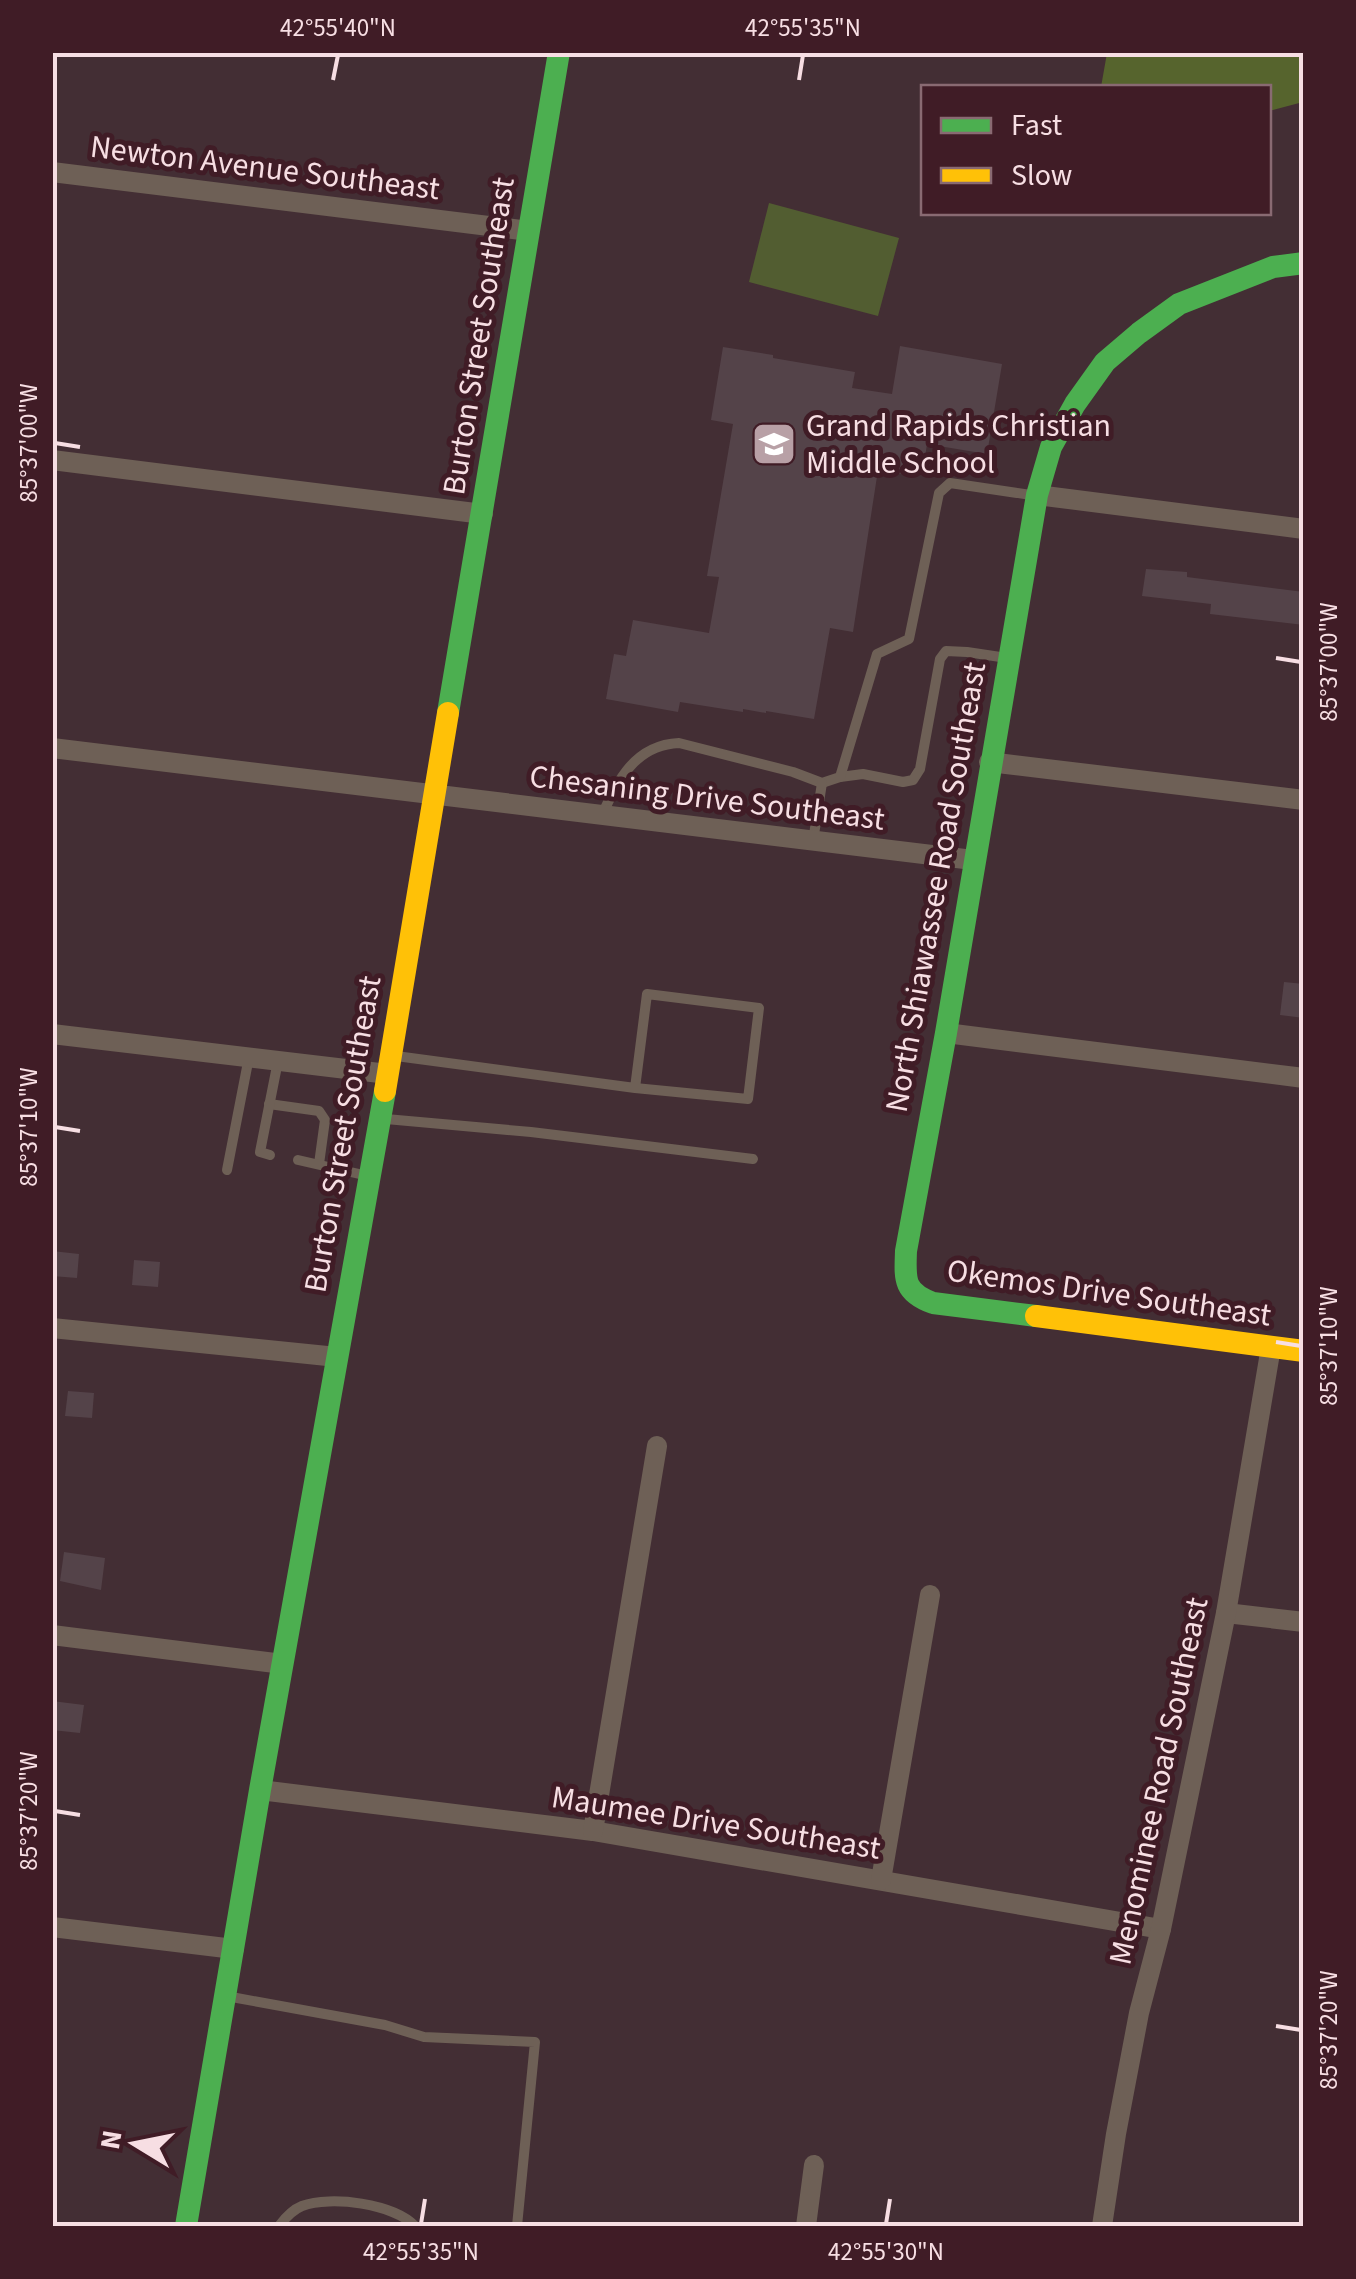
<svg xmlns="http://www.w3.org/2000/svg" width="1356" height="2279" viewBox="0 0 1356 2279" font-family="'Source Sans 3',sans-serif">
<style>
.green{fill:#525d31}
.forest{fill:#56642d}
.building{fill:#544349}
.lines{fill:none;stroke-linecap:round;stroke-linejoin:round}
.lane{stroke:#6e6056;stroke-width:10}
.street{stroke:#6e6056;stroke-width:20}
.fast{stroke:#4caf50;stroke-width:22}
.slow{stroke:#ffc107;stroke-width:22}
.ticks{fill:none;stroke:#f7dee3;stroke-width:4}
.labels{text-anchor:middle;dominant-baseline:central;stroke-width:10;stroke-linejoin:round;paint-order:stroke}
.street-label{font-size:32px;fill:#f7dee3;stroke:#401c26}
.poi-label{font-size:32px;fill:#f7dee3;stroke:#401c26;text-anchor:start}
.neatline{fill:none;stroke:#f7dee3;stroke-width:4}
.ticks-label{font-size:25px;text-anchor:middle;fill:#f7dee3}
</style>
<rect width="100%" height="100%" fill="#432e34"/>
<path class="green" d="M769,203l130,35 -21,78 -129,-34z"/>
<path class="forest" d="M1107,53h196v49l-34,9 -1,-23 -167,-1z"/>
<g class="building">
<path d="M900,346l102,18 -15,90 -60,-10 -3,20 -14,-2 -2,13 -30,-5 -25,162 -23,-4 -16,91 -48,-8v2l-23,-4v3l-63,-10 -2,10 -72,-13 8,-45 12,2 7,-36 76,13 10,-56 -12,-1 26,-152 -22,-4 12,-73 50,8v3l82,14 -3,16 40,6z"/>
<path d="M1146,569l41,3v5l117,15v33l-94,-11 1,-10 -69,-8z"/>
<path d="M1284,982l20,2v34l-24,-3z"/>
<path d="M52,1251l27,3 -2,24 -25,-2z"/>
<path d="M134,1260l26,2 -2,25 -26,-2z"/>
<path d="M68,1391l26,2 -2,25 -27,-2z"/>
<path d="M64,1552l41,6 -4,32 -41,-9z"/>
<path d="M52,1701l32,4 -4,28 -28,-3z"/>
</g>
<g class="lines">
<g class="lane">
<path d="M840,777l23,-3 40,8 10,-2 7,-11 20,-110 6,-8 21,1 40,6"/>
<path d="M602,815c16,-35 33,-70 77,-72l114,29 29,11 18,-6 37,-123 32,-15 30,-146 11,-10 81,12"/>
<path d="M813,841l9,-58"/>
<path d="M396,1056l239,32 12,-94 112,14 -11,91 -113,-11"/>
<path d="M269,1104l50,7 6,9 -6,44"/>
<path d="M386,1119l145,13 222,27"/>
<path d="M270,1155l-10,-3 18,-91"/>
<path d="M298,1160l70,16"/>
<path d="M227,1170l22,-113"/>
<path d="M226,1996l159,29 39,12 111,5 -18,184"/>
<path d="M279,2226c6,-8 13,-16 23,-20 29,-11 92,-2 113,20"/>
</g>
<g class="street">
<path d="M52,172l477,59"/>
<path d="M52,460l431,54"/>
<path d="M1037,495l267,34"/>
<path d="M52,748l921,112"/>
<path d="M989,762l315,38"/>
<path d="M946,1033l358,45"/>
<path d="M52,1034l336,40"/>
<path d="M52,1328l285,29"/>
<path d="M1226,1613l78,9"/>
<path d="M52,1635l231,29"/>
<path d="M260,1790l333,41 568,98"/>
<path d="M593,1831l64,-385"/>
<path d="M881,1880l49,-285"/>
<path d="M52,1927l182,22"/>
<path d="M806,2226l8,-61"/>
<path d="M1102,2226l14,-92 23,-121 22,-84 65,-316 45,-266"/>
</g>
<g class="fast">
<path d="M448,713l111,-661"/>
<path d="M1036,1316l-103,-13c-30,-11 -28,-24 -27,-52l40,-218 91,-538 14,-48 24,-43 30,-42 34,-29 40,-29 94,-37 31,-4"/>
<path d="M186,2226l74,-436 125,-699"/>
</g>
<g class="slow">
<path d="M385,1091l63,-378"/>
<path d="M1036,1316l268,35"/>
</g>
</g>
<path class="ticks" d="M333,80l5,-25M799,80l4,-25M55,443l25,4M1276,658l25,4M55,1127l25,4M1276,1342l25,4M55,1811l25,4M1276,2026l25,4M421,2224l4,-25M886,2224l4,-25"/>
<defs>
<symbol id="school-square" viewBox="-11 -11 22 22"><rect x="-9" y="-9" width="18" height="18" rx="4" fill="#b8a0a6" stroke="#401c26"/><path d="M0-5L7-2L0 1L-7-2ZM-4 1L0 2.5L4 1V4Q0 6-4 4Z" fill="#fff"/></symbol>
</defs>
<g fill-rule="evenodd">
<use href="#school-square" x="749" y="419" width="50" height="50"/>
</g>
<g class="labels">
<g class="street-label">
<text transform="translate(265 168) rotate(7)">Newton Avenue Southeast</text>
<text transform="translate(479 336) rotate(-81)">Burton Street Southeast</text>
<text transform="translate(707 798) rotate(7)">Chesaning Drive Southeast</text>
<text transform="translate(936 887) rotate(-80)">North Shiawassee Road Southeast</text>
<text transform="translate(343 1134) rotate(-80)">Burton Street Southeast</text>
<text transform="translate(1109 1293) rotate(8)">Okemos Drive Southeast</text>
<text transform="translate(1159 1781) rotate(-78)">Menominee Road Southeast</text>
<text transform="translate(716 1823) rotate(9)">Maumee Drive Southeast</text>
</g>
<g class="poi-label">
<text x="806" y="426">Grand Rapids Christian<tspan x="806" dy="37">Middle School</tspan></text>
</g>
</g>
<rect width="1356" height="2279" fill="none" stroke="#401c26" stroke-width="110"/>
<rect x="921" y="85" width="350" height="130" fill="#401c26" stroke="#896a72" stroke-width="2.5"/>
<rect x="941" y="118" width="50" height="15" fill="#4caf50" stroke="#896a72" stroke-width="2.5"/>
<text x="1011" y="135" font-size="30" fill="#f7dee3">Fast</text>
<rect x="941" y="168" width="50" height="15" fill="#ffc107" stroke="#896a72" stroke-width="2.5"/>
<text x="1011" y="185" font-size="30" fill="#f7dee3">Slow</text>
<g transform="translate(135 2144) rotate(280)" stroke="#401c26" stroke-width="8" paint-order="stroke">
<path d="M0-8L18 38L0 25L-18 38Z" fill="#f7dee3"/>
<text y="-15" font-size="28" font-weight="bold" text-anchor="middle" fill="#f7dee3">N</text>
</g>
<rect x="55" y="55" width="1246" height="2169" class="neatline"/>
<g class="ticks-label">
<text x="338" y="36">42°55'40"N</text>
<text x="803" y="36">42°55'35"N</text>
<text transform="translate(28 443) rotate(-90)" y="9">85°37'00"W</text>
<text transform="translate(1328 662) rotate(-90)" y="9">85°37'00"W</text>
<text transform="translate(28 1127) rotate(-90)" y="9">85°37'10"W</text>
<text transform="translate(1328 1346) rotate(-90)" y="9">85°37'10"W</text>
<text transform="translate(28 1811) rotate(-90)" y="9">85°37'20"W</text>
<text transform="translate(1328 2030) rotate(-90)" y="9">85°37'20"W</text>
<text x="421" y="2260">42°55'35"N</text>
<text x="886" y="2260">42°55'30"N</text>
</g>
</svg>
